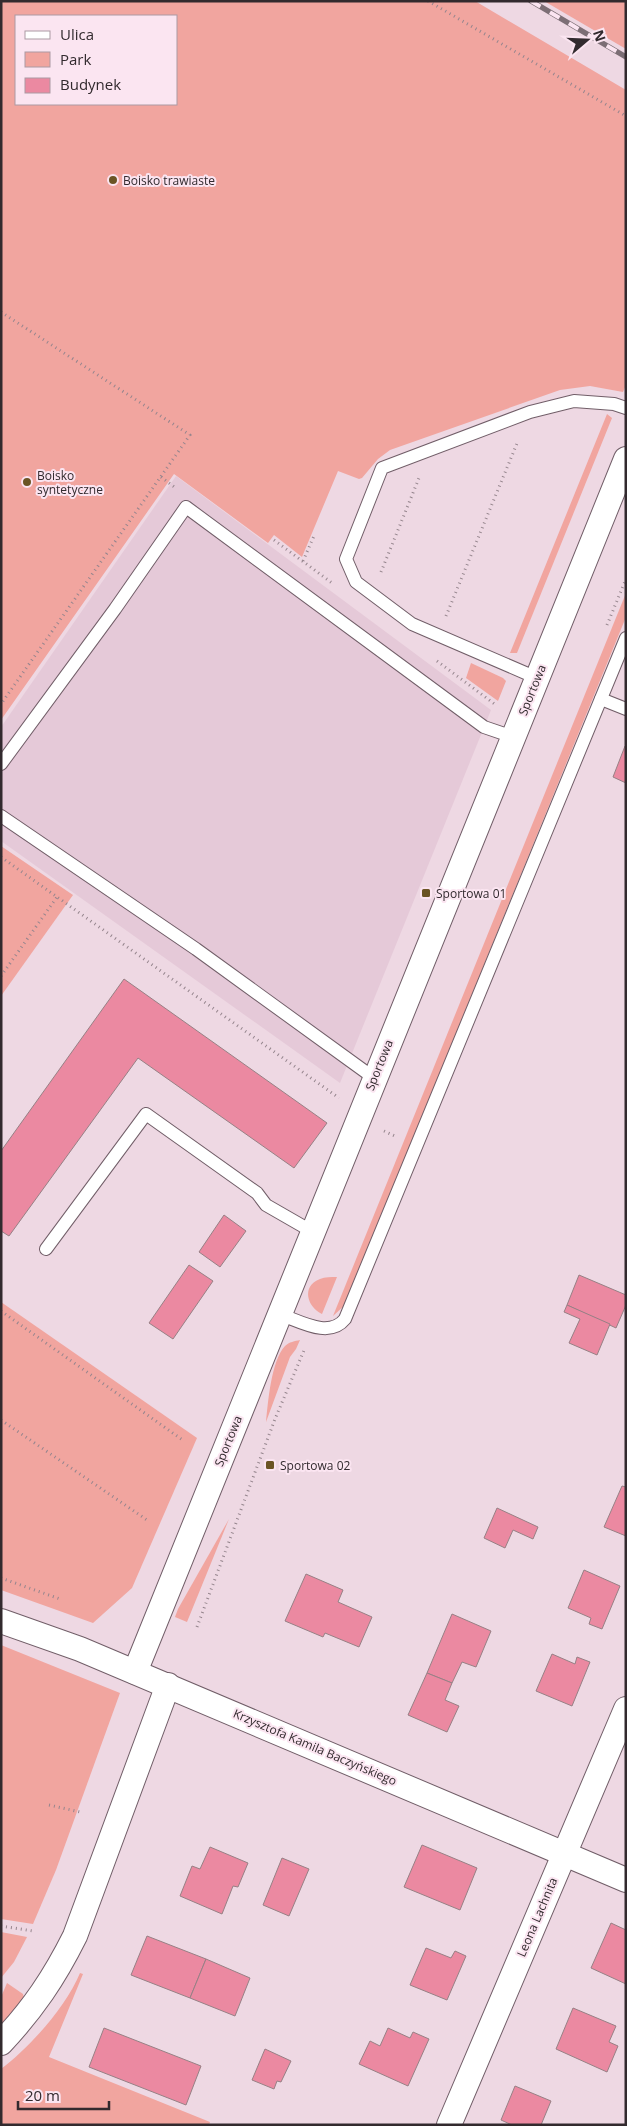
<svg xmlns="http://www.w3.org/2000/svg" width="627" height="2126" viewBox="0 0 627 2126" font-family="'Open Sans',sans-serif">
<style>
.built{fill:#e5c9d8}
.green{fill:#f1a59f;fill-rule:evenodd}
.building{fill:#eb89a1;stroke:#978085}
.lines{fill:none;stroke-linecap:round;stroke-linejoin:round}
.service-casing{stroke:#715e68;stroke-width:14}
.minor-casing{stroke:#715e68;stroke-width:26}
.path{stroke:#95858d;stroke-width:3;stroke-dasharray:1 4;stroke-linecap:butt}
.service{stroke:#fff;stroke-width:12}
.minor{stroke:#fff;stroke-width:24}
.rail-casing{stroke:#7c6e75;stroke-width:5.5}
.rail{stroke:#fbe5f1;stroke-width:4;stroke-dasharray:11;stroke-linecap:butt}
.poi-dot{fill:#6b5424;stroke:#fbe5f1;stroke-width:2}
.labels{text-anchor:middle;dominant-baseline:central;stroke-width:4;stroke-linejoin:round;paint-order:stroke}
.poi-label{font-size:12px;fill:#322a2e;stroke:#fbe5f1;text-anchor:start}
.street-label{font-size:12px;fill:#322a2e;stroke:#fbe5f1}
</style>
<rect width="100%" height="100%" fill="#eed8e3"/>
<path class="built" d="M176,476l315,234 -151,373 -339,-242v-114z"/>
<g class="green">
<path d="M1,1h474l151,89v295l-3,7 -33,-6 -30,4 -170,60 -12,9 -16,19 -3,1 -21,-8 -36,86 -28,-22 -6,8 -94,-69 -173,246zM16,16h160v88h-160z"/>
<path d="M544,1h82v48z"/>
<path d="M607,414l5,4 -95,235h-7z"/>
<path d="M626,593v24l-281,688 -12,11z"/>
<path d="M471,663l32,15 3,3 -8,20 -32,-23z"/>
<path d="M1,846l72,49 -72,101z"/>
<path d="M337,1277l-15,37c-15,-7 -21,-28 -2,-35 5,-2 11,-2 17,-2z"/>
<path d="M1,1302l196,136 -65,150 -39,35 -92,-33z"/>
<path d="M300,1340l-4,9 -6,8 -24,65c2,-19 5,-61 19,-76 4,-4 10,-5 15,-6z"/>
<path d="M229,1519l-42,103 -12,-5 3,-8z"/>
<path d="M1,1645l119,48 -64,177 -23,54 -32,-5z"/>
<path d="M1,1932l26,5 -13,25 -13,16z"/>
<path d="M80,1973l3,1 -34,83 161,65 -1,3h-208v-56c29,-22 65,-62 79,-96z"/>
<path d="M7,1983l16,11 1,4 -23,28v-29z"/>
</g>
<g class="building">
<path d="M625,746h1v37l-13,-6z"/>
<path d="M124,979l203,144 -33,45 -156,-110 -129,178 -8,-5v-80z"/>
<path d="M224,1215l22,16 -26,36 -21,-15z"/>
<path d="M189,1265l24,16 -40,58 -24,-16z"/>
<path d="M579,1275l47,20v10l-10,23 -49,-23z"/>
<path d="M567,1305l43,19 -13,31 -28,-12 11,-24 -16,-7z"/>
<path d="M622,1486l4,1v49l-22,-9z"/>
<path d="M497,1508l41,19 -5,12 -20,-9 -8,18 -21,-10z"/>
<path d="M584,1570l36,16 -18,43 -13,-5 2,-6 -23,-10z"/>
<path d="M306,1574l37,16 -5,12 34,15 -13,30 -34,-14 -2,4 -38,-16z"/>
<path d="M452,1614l39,17 -15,36 -14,-5 -10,21 -25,-10z"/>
<path d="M552,1654l23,10 2,-7 13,5 -18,44 -36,-15z"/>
<path d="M427,1673l25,10 -7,17 14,6 -12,26 -39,-17z"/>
<path d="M422,1845l55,23 -17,42 -56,-23z"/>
<path d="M210,1847l38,16 -10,24 -5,-1 -11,28 -42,-18 12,-30 8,3z"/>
<path d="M282,1858l27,11 -20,47 -26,-11z"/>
<path d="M611,1923l15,7v54l-35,-16z"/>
<path d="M147,1936l59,23 -16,39 -59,-23z"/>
<path d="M426,1948l25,10 4,-7 11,5 -19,44 -37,-15z"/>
<path d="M206,1959l44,19 -15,38 -45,-18z"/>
<path d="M573,2008l43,18 -7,16 9,4 -11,26 -51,-23z"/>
<path d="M104,2028l97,38 -15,39 -97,-38z"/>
<path d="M388,2028l22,10 3,-6 16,7 -21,47 -49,-22 11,-23 10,5z"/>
<path d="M265,2049l26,12 -10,21 -4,-1 -3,8 -22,-9z"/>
<path d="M515,2086l36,15 -10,24h-29l-11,-5z"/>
</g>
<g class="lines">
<defs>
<g id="service">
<path d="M537,678l-125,-54 -56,-42 -10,-23 36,-91 148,-56 44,-11 40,3 12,4"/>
<path d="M601,699l25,10"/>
<path d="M1,764l114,-155 71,-102 298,220 29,10"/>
<path d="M1,816l195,133 178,129"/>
<path d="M46,1249l100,-135 111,79 9,12 47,27"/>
<path d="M279,1314c21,7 50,25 66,5l281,-681"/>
</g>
<g id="minor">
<path d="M1,1621l79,28 546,231"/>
<path d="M135,1672l491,-1213"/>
<path d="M1,2043c32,-34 53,-65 74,-107l93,-251"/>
<path d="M449,2125l177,-416"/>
</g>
</defs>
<use href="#service" class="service-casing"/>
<use href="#minor" class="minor-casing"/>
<g class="path">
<path d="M428,1l198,115"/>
<path d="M1,312l189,123 -189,269"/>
<path d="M161,477l16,12"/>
<path d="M274,540l58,43"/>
<path d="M303,561l11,-25"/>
<path d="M381,572l38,-94"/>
<path d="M446,616l72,-175"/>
<path d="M607,625l19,-46"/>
<path d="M437,661l59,44"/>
<path d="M1,857l338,241"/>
<path d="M1,976l56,-79"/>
<path d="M384,1131l13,6"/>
<path d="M1,1311l183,130"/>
<path d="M1,1420l146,100"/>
<path d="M1,1578l59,21"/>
<path d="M197,1627l78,-208 30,-71"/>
<path d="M49,1805l31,7"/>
<path d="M1,1926l32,5"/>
</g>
<use href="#service" class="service"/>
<use href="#minor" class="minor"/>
<defs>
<path id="rail" d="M531,1l95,56"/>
</defs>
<use href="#rail" class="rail-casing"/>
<use href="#rail" class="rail"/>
</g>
<g class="poi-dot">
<circle cx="113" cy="180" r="5"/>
<circle cx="27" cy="482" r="5"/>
<rect x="421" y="888" width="10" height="10" rx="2.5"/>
<rect x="265" y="1460" width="10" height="10" rx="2.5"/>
</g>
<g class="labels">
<g class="poi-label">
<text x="123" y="180">Boisko trawiaste</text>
<text x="37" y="475">Boisko<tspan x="37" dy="14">syntetyczne</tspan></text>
<text x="436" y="893">Sportowa 01</text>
<text x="280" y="1465">Sportowa 02</text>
</g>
<g class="street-label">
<text transform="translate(532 690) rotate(-68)">Sportowa</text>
<text transform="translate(379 1065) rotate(-68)">Sportowa</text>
<text transform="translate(228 1441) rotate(-68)">Sportowa</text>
<text transform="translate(315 1747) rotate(23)">Krzysztofa Kamila Baczyńskiego</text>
<text transform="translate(537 1917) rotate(-67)">Leona Lachnita</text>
</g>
</g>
<rect width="627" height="2126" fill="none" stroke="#322a2e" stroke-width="5"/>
<rect x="15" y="15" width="162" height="90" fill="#fbe5f1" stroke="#ab9aa3"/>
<rect x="25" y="31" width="25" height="8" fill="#ffffff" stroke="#ab9aa3"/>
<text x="60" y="40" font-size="15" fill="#322a2e">Ulica</text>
<rect x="25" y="52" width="25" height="15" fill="#f1a59f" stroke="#ab9aa3"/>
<text x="60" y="65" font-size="15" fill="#322a2e">Park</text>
<rect x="25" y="78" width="25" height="15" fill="#eb89a1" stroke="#ab9aa3"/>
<text x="60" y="90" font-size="15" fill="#322a2e">Budynek</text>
<g transform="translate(587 40) rotate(71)" stroke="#fbe5f1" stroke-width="4" paint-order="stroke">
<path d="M0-4L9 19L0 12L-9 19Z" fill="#322a2e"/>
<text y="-8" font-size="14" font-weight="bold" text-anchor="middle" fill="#322a2e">N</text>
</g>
<path d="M18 2101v8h91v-8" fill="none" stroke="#322a2e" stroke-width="2.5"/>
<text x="25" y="2101" font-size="15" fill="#322a2e" stroke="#fbe5f1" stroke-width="4" paint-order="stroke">20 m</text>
</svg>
